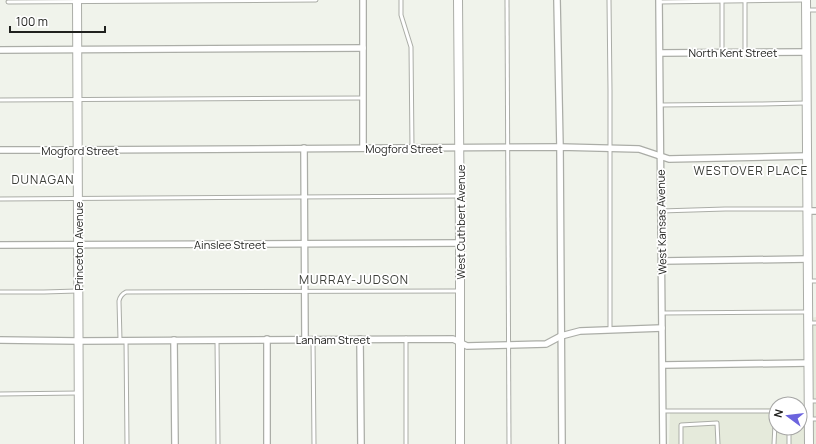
<svg xmlns="http://www.w3.org/2000/svg" width="816" height="444" viewBox="0 0 816 444" font-family="Manrope,sans-serif">
<style>
.built{fill:#e5eadb}
.lines{fill:none;stroke-linecap:round;stroke-linejoin:round}
.lane-casing{stroke:#abada7;stroke-width:5}
.street-casing{stroke:#abada7;stroke-width:8}
.secondary-casing{stroke:#abada7;stroke-width:10}
.lane{stroke:#fff;stroke-width:3}
.street{stroke:#fff;stroke-width:5.5}
.secondary{stroke:#fff;stroke-width:8}
.labels{text-anchor:middle;dominant-baseline:central;stroke-width:3.5;stroke-linejoin:round;paint-order:stroke}
.street-label{font-size:11px;fill:#20211e;stroke:#fff}
.neighbourhood-label{font-size:12px;letter-spacing:1px;fill:#3c3e38;stroke:#fff}
</style>
<rect width="100%" height="100%" fill="#f0f3eb"/>
<path class="built" d="M816,317v127h-147l1,-34 106,-2v20h24v-20l11,1 -1,-91z"/>
<g class="lines">
<defs>
<g id="lane">
<path d="M401,0v15l10,32 1,101"/>
<path d="M507,0l2,444"/>
<path d="M609,0l1,90v240"/>
<path d="M722,1v51"/>
<path d="M8,2l308,-2"/>
<path d="M659,2l146,-2"/>
<path d="M808,10h8"/>
<path d="M745,52v-51"/>
<path d="M0,100l363,-2"/>
<path d="M660,105l99,-1 46,-1"/>
<path d="M0,199l458,-3"/>
<path d="M661,211l64,-2h81"/>
<path d="M808,281h8"/>
<path d="M0,292h44l33,-1"/>
<path d="M662,313l144,-1"/>
<path d="M808,323h8"/>
<path d="M120,340l-1,-39c1,-5 3,-7 7,-9l332,-1"/>
<path d="M126,340l1,104"/>
<path d="M217,340l1,104"/>
<path d="M313,340l1,104"/>
<path d="M0,394l78,-1"/>
<path d="M809,401h7"/>
<path d="M663,411h113"/>
<path d="M800,411h8"/>
<path d="M809,419h7"/>
<path d="M800,423h8"/>
<path d="M406,444v-106"/>
<path d="M681,444v-19l36,-2 1,21"/>
<path d="M774,444l1,-20h1"/>
<path d="M789,444v-16"/>
</g>
<g id="street">
<path d="M363,0v148"/>
<path d="M557,0l3,147 2,297"/>
<path d="M659,0l4,444"/>
<path d="M0,50l363,-2"/>
<path d="M660,53l146,-1"/>
<path d="M304,148l1,191"/>
<path d="M0,150h78l482,-3 79,2 30,10 138,-3"/>
<path d="M808,211h8"/>
<path d="M0,245l460,-2"/>
<path d="M662,261l146,-2"/>
<path d="M267,339v105"/>
<path d="M360,339l1,105"/>
<path d="M0,340l79,1 374,-2 14,7 41,-1 38,-1 15,-8 19,-5 82,-3"/>
<path d="M174,340l1,104"/>
<path d="M663,365l146,-2"/>
</g>
<g id="secondary">
<path d="M77,0l2,444"/>
<path d="M458,0l2,243v201"/>
<path d="M806,0l3,444"/>
</g>
</defs>
<use href="#lane" class="lane-casing"/>
<use href="#street" class="street-casing"/>
<use href="#secondary" class="secondary-casing"/>
<use href="#lane" class="lane"/>
<use href="#street" class="street"/>
<use href="#secondary" class="secondary"/>
</g>
<g class="labels">
<g class="street-label">
<text x="733" y="52">North Kent Street</text>
<text x="404" y="148">Mogford Street</text>
<text x="80" y="150">Mogford Street</text>
<text transform="translate(460 222) rotate(-90)">West Cuthbert Avenue</text>
<text transform="translate(661 222) rotate(-91)">West Kansas Avenue</text>
<text x="230" y="244">Ainslee Street</text>
<text transform="translate(78 246) rotate(-90)">Princeton Avenue</text>
<text x="333" y="339">Lanham Street</text>
</g>
<g class="neighbourhood-label">
<text x="751" y="170">WESTOVER PLACE</text>
<text x="43" y="179">DUNAGAN</text>
<text x="354" y="279">MURRAY-JUDSON</text>
</g>
</g>
<g transform="translate(788 416) rotate(285)"><circle r="19" fill="#ffffff" stroke="#a6a6a5"/>
<path d="M0-3L7 15L0 10L-7 15Z" fill="#6c64de"/>
<text y="-6" font-size="11" font-weight="bold" text-anchor="middle" fill="#20211e">N</text>
</g>
<path d="M10 26v6h95v-6" fill="none" stroke="#20211e" stroke-width="2"/>
<text x="16" y="26" font-size="12" fill="#20211e" stroke="#ffffff" stroke-width="3" paint-order="stroke">100 m</text>
</svg>
